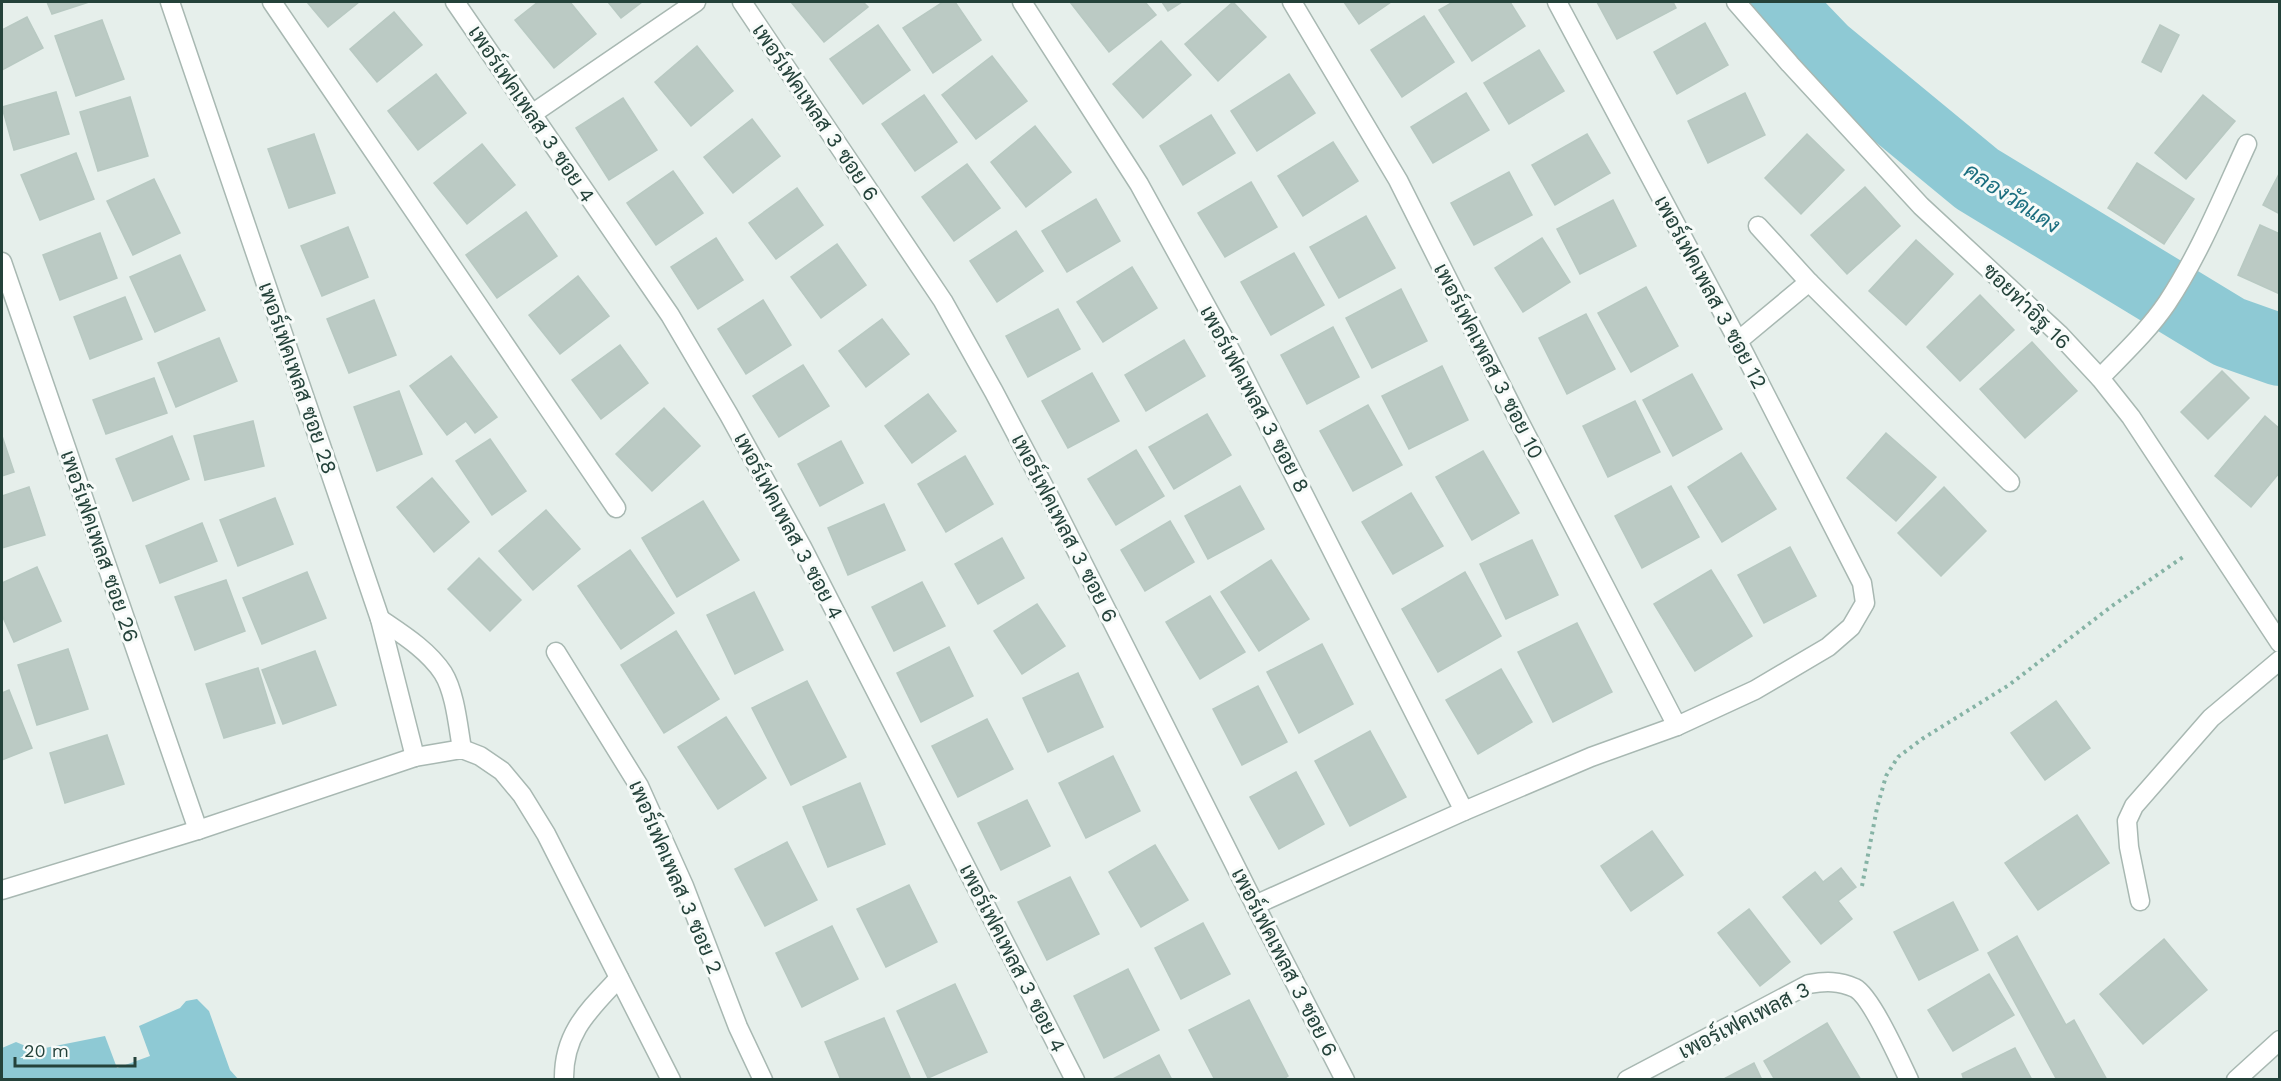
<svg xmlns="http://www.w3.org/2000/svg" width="2281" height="1081" viewBox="0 0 2281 1081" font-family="'Work Sans',Sarabun,sans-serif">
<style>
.water{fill:#8ec9d4}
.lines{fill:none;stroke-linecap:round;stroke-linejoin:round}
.river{stroke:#8ec9d4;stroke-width:72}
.building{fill:#bbcac4;stroke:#b8c9c2;stroke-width:1.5}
.lane-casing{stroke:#a8b8b2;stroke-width:21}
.street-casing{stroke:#a8b8b2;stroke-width:21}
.path{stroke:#86b3a5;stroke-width:4;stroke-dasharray:3 4.5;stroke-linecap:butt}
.lane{stroke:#fff;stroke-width:18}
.street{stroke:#fff;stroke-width:18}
.labels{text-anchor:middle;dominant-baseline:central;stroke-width:6;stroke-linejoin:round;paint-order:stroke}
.street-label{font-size:21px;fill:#24423a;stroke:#f7fbf9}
.water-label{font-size:22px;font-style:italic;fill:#1c6f80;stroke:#f7fbf9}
</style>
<rect width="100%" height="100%" fill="#e6efeb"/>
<path class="water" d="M197,999l12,12 21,59 8,9h-236v-31l14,-6 19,8 70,-14 12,32 33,-12 -11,-30 41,-18 6,-7z"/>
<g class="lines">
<path class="river" d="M1775,2l48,50 154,127 252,153 51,18"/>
</g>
<g class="building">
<path d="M47,2h42l-37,12z"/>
<path d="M307,2h52l-31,25z"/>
<path d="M538,2h32l26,32 -42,34 -39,-48z"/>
<path d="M608,2h34l-21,16z"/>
<path d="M791,2h72l5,5 -44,35z"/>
<path d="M943,2h12l26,38 -48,33 -30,-45z"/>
<path d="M1070,2h75l11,13 -47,37z"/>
<path d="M1162,2h20l-14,9z"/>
<path d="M1233,2l33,35 -48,44 -33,-37z"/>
<path d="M1344,2h47l-32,22z"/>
<path d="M1453,2h57l15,24 -53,35 -33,-51z"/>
<path d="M1597,2h76l3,6 -59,31z"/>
<path d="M394,12l28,33 -45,37 -27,-33z"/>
<path d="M1424,16l30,46 -52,35 -31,-47z"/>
<path d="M27,17l16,31 -41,22v-40z"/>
<path d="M102,20l22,59 -48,17 -21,-60z"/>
<path d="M1705,23l23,42 -51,29 -23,-42z"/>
<path d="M878,25l32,45 -47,34 -33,-45z"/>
<path d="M2160,25l19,10 -18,37 -19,-10z"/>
<path d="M1161,41l30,34 -48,43 -30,-34z"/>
<path d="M697,46l36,45 -42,35 -36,-44z"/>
<path d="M1539,50l25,41 -55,33 -25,-41z"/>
<path d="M992,56l35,45 -51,38 -34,-44z"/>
<path d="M436,74l30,39 -48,37 -30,-39z"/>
<path d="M1289,74l26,39 -58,38 -26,-40z"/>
<path d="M56,92l13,42 -55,16 -12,-43z"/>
<path d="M1466,93l23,37 -56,33 -22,-36z"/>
<path d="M1745,93l20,42 -57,28 -20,-42z"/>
<path d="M924,95l33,47 -42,29 -33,-47z"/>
<path d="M2203,95l32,26 -49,58 -31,-26z"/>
<path d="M130,97l18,59 -50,15 -18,-59z"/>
<path d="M623,98l34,52 -48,30 -33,-52z"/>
<path d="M1211,115l24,38 -52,32 -23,-39z"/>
<path d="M752,119l28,37 -47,37 -29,-36z"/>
<path d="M1035,126l36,46 -45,35 -35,-45z"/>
<path d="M314,134l21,59 -46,15 -21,-59z"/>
<path d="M1587,134l23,39 -55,32 -23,-40z"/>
<path d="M1807,134l37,36 -43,44 -36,-36z"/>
<path d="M1333,142l25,39 -55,35 -25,-40z"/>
<path d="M482,144l33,41 -48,39 -33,-41z"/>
<path d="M76,153l18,46 -54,21 -19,-45z"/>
<path d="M2137,163l57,36 -30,45 -56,-36z"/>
<path d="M967,164l33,44 -46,33 -32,-44z"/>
<path d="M673,171l30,42 -47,32 -29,-42z"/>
<path d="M1509,172l23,43 -58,30 -23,-42z"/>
<path d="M2280,172v42l-17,-9z"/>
<path d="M154,179l26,54 -47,22 -26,-54z"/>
<path d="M1251,182l26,45 -52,30 -27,-44z"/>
<path d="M1865,187l35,39 -53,48 -36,-39z"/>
<path d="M797,188l26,37 -47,34 -27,-36z"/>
<path d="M1096,199l24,42 -53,31 -25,-41z"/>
<path d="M1613,200l23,46 -56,28 -23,-45z"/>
<path d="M526,212l31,44 -60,42 -31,-43z"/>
<path d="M1366,216l29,52 -56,30 -29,-51z"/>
<path d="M2260,225l20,9v60l-42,-19z"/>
<path d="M348,227l20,50 -46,19 -21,-50z"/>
<path d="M1016,231l27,40 -46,31 -27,-41z"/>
<path d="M100,233l17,45 -57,22 -17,-45z"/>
<path d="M716,238l27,42 -45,29 -27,-42z"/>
<path d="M1542,238l28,44 -47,30 -28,-44z"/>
<path d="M1916,240l37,34 -47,51 -37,-34z"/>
<path d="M837,244l29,41 -45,33 -30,-41z"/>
<path d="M1294,253l30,52 -53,30 -30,-53z"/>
<path d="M180,255l25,55 -50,22 -25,-55z"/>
<path d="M1132,267l25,41 -54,34 -26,-40z"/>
<path d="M578,276l31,40 -49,38 -31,-39z"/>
<path d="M1646,287l32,59 -47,26 -33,-59z"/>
<path d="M1401,289l26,52 -55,27 -26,-50z"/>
<path d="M1980,295l34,35 -54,51 -33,-34z"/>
<path d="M125,297l17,42 -52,20 -16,-42z"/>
<path d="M374,300l22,55 -47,18 -22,-54z"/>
<path d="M763,300l28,45 -45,29 -28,-45z"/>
<path d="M1058,309l22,40 -52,28 -22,-41z"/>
<path d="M1586,314l29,55 -48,25 -28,-56z"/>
<path d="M882,319l27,35 -43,33 -27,-36z"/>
<path d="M1333,327l26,50 -52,27 -26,-49z"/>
<path d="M219,338l18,43 -61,26 -18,-44z"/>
<path d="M1184,340l21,36 -59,35 -21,-36z"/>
<path d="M2032,342l45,49 -52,47 -45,-49z"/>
<path d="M620,345l28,38 -47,36 -29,-39z"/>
<path d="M451,356l46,61 -22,16 -9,-12 -19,14 -37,-49z"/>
<path d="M803,365l26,41 -50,31 -26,-41z"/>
<path d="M1442,366l26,54 -59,29 -27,-53z"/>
<path d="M2222,371l27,27 -41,41 -27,-27z"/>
<path d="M1092,373l27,48 -51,27 -26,-47z"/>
<path d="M1692,374l30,55 -49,27 -30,-56z"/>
<path d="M154,378l13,35 -61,21 -13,-34z"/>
<path d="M399,391l23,63 -45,17 -23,-64z"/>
<path d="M928,394l28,37 -44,32 -27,-37z"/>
<path d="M1635,401l25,51 -52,25 -25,-51z"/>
<path d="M1368,405l34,60 -49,26 -33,-60z"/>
<path d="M664,408l36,38 -48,45 -36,-37z"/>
<path d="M1207,414l24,41 -57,34 -25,-42z"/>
<path d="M2265,416l15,13v43l-29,35 -36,-31z"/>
<path d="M253,421l11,45 -59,14 -11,-44z"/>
<path d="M1886,433l50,44 -40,44 -49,-43z"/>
<path d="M2,436l12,36 -12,4z"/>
<path d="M172,436l17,43 -56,22 -17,-42z"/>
<path d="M490,439l36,52 -34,24 -36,-54z"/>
<path d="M841,441l22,42 -43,23 -22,-42z"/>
<path d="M1136,450l28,46 -48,29 -28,-46z"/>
<path d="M1483,451l36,62 -47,27 -36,-63z"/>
<path d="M1741,453l35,56 -54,33 -34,-55z"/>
<path d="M965,456l28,48 -47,28 -28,-48z"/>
<path d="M432,478l37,44 -35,30 -37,-45z"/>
<path d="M1240,486l24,43 -56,30 -23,-43z"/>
<path d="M1671,486l28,51 -57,31 -27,-52z"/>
<path d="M29,487l16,48 -43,13v-52z"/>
<path d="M1944,487l42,44 -45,45 -43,-43z"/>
<path d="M1411,493l32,53 -50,28 -31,-52z"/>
<path d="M275,498l18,46 -55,22 -18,-46z"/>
<path d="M703,501l36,59 -62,37 -35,-59z"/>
<path d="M884,504l21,46 -57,25 -20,-47z"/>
<path d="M546,510l34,39 -47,41 -34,-39z"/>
<path d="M1170,521l24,41 -49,29 -24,-41z"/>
<path d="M202,523l15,38 -57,22 -14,-37z"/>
<path d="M1002,538l22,40 -46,26 -23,-40z"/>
<path d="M1532,540l26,55 -52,24 -26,-55z"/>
<path d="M1790,547l26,49 -52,27 -26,-48z"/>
<path d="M630,550l44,63 -53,36 -43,-63z"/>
<path d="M479,558l42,42 -31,31 -42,-42z"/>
<path d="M1271,560l38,59 -50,32 -38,-59z"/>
<path d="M37,567l24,54 -47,21 -12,-27v-32z"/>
<path d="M1711,570l41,66 -57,35 -41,-67z"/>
<path d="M307,572l19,46 -64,26 -19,-46z"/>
<path d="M1465,572l36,64 -63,36 -36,-63z"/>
<path d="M226,580l19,51 -50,19 -20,-53z"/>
<path d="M922,582l23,44 -51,25 -22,-44z"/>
<path d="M754,592l29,58 -48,24 -28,-59z"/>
<path d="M1210,596l35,56 -45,27 -34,-57z"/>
<path d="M1037,604l28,42 -43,28 -28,-43z"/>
<path d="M1577,623l35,69 -59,30 -35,-70z"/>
<path d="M676,631l43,68 -55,34 -43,-68z"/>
<path d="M1322,644l31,60 -54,29 -32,-61z"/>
<path d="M949,647l24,49 -52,26 -24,-49z"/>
<path d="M68,649l20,60 -51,16 -19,-60z"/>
<path d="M315,651l21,54 -53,19 -21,-54z"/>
<path d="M258,668l17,55 -51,15 -18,-54z"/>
<path d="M1501,669l31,53 -54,32 -32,-54z"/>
<path d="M1078,673l25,54 -55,25 -25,-54z"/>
<path d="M807,681l39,76 -55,28 -39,-77z"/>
<path d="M1258,686l29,56 -45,23 -29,-56z"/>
<path d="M9,690l23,58 -30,12v-67z"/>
<path d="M2056,701l34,47 -45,32 -34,-47z"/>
<path d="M726,717l40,61 -48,31 -40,-62z"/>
<path d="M987,719l26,50 -55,28 -26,-51z"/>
<path d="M1370,731l36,66 -56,29 -35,-65z"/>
<path d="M107,735l17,49 -59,19 -15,-50z"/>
<path d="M1113,756l27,55 -54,27 -27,-55z"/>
<path d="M1296,772l28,52 -45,25 -29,-52z"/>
<path d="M860,783l25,61 -57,23 -25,-60z"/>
<path d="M1027,800l23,46 -49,24 -23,-47z"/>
<path d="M2077,815l32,48 -71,47 -33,-47z"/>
<path d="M1652,831l31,44 -52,36 -30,-45z"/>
<path d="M787,842l30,58 -52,26 -30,-57z"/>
<path d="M1155,845l33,55 -47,27 -32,-55z"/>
<path d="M1841,868l15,19 -18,14 14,18 -31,25 -38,-47 32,-25 8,10z"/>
<path d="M1070,877l29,57 -52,26 -29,-58z"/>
<path d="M909,885l28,57 -51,25 -29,-58z"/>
<path d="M1953,902l25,48 -59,30 -25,-48z"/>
<path d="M1749,909l41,53 -30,24 -42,-53z"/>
<path d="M1203,923l27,51 -49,25 -26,-51z"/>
<path d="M832,926l26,53 -56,28 -26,-54z"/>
<path d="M2017,936l49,89 8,-5 33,60h-50l-69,-127z"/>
<path d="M2164,939l43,51 -64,54 -43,-50z"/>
<path d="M1128,969l31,61 -55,28 -30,-62z"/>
<path d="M1989,974l25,41 -61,36 -25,-41z"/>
<path d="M955,984l32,68 -59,26 -31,-67z"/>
<path d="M1249,1000l39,76 -6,4h-67l-26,-50z"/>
<path d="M884,1018l27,62h-70l-16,-38z"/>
<path d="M1827,1023l34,57h-86l-11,-19z"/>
<path d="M2015,1048l17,32h-68l-2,-6z"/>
<path d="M1159,1055l13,25h-61z"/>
<path d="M1754,1063l8,17h-40z"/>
</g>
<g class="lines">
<defs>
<path id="lane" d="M564,1080c-1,-47 25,-70 55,-102"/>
<g id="street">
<path d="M170,2l210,617 35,138"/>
<path d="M272,2l344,506"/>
<path d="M455,2l215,313 59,100 73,132 273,533"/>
<path d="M742,2l201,299 51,91 57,108 204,405 90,175"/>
<path d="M1022,2l117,182 93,169 232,458"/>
<path d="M1292,2l106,178 122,243 157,303"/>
<path d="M1736,2l54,62 131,142 138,128 41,44 31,39 149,226"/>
<path d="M532,114l164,-112"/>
<path d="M1758,226l51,56 201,200"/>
<path d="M2,262l196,568"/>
<path d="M1738,341l71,-59"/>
<path d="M2100,378c23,-24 48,-47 67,-75 33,-50 55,-105 80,-159"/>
<path d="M380,619c22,15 48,31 63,54 12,19 15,53 19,76"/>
<path d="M556,652l83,134 45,100 54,141 25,53"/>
<path d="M2,890l196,-60 217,-73 47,-8 18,7 22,15 20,24 24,39 125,246"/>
<path d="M2140,901l-11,-54 -2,-26 7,-15 77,-88 69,-58"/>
<path d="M1255,905l209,-94 127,-54 86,-31 78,-36 73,-43 23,-20 14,-24 -3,-20 -124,-242 -181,-339"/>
<path d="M1627,1080l182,-96c17,-3 30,-3 46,4 16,8 45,73 54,92"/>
<path d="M2236,1080l44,-40"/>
</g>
</defs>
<use href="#lane" class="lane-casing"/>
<use href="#street" class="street-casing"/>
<path class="path" d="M1862,886l15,-78 9,-32 12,-19 24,-18 87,-54 103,-79 74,-51"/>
<use href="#lane" class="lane"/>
<use href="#street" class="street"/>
</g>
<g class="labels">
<g class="street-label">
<text transform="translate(816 112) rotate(56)">เพอร์เฟคเพลส 3 ซอย 6</text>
<text transform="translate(532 114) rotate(56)">เพอร์เฟคเพลส 3 ซอย 4</text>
<text transform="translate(1711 292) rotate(62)">เพอร์เฟคเพลส 3 ซอย 12</text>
<text transform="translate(2027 306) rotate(44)">ซอยท่าอิฐ 16</text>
<text transform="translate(1489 361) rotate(63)">เพอร์เฟคเพลส 3 ซอย 10</text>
<text transform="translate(298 378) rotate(71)">เพอร์เฟคเพลส ซอย 28</text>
<text transform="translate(1255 399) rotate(62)">เพอร์เฟคเพลส 3 ซอย 8</text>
<text transform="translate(789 526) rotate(62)">เพอร์เฟคเพลส 3 ซอย 4</text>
<text transform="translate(1065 528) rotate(63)">เพอร์เฟคเพลส 3 ซอย 6</text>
<text transform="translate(100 546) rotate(71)">เพอร์เฟคเพลส ซอย 26</text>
<text transform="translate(676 877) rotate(67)">เพอร์เฟคเพลส 3 ซอย 2</text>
<text transform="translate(1013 958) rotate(63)">เพอร์เฟคเพลส 3 ซอย 4</text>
<text transform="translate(1285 962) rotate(63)">เพอร์เฟคเพลส 3 ซอย 6</text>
<text transform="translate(1744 1020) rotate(-27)">เพอร์เฟคเพลส 3</text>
</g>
<g class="water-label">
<text transform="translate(2012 198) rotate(33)">คลองวัดแดง</text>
</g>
</g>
<rect width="2281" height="1081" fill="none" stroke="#24423a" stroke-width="6"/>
<path d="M15 1057v9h120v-9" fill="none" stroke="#24423a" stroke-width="3"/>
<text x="24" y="1057" font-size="18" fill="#24423a" stroke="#f7fbf9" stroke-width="4.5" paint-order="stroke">20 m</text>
</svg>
